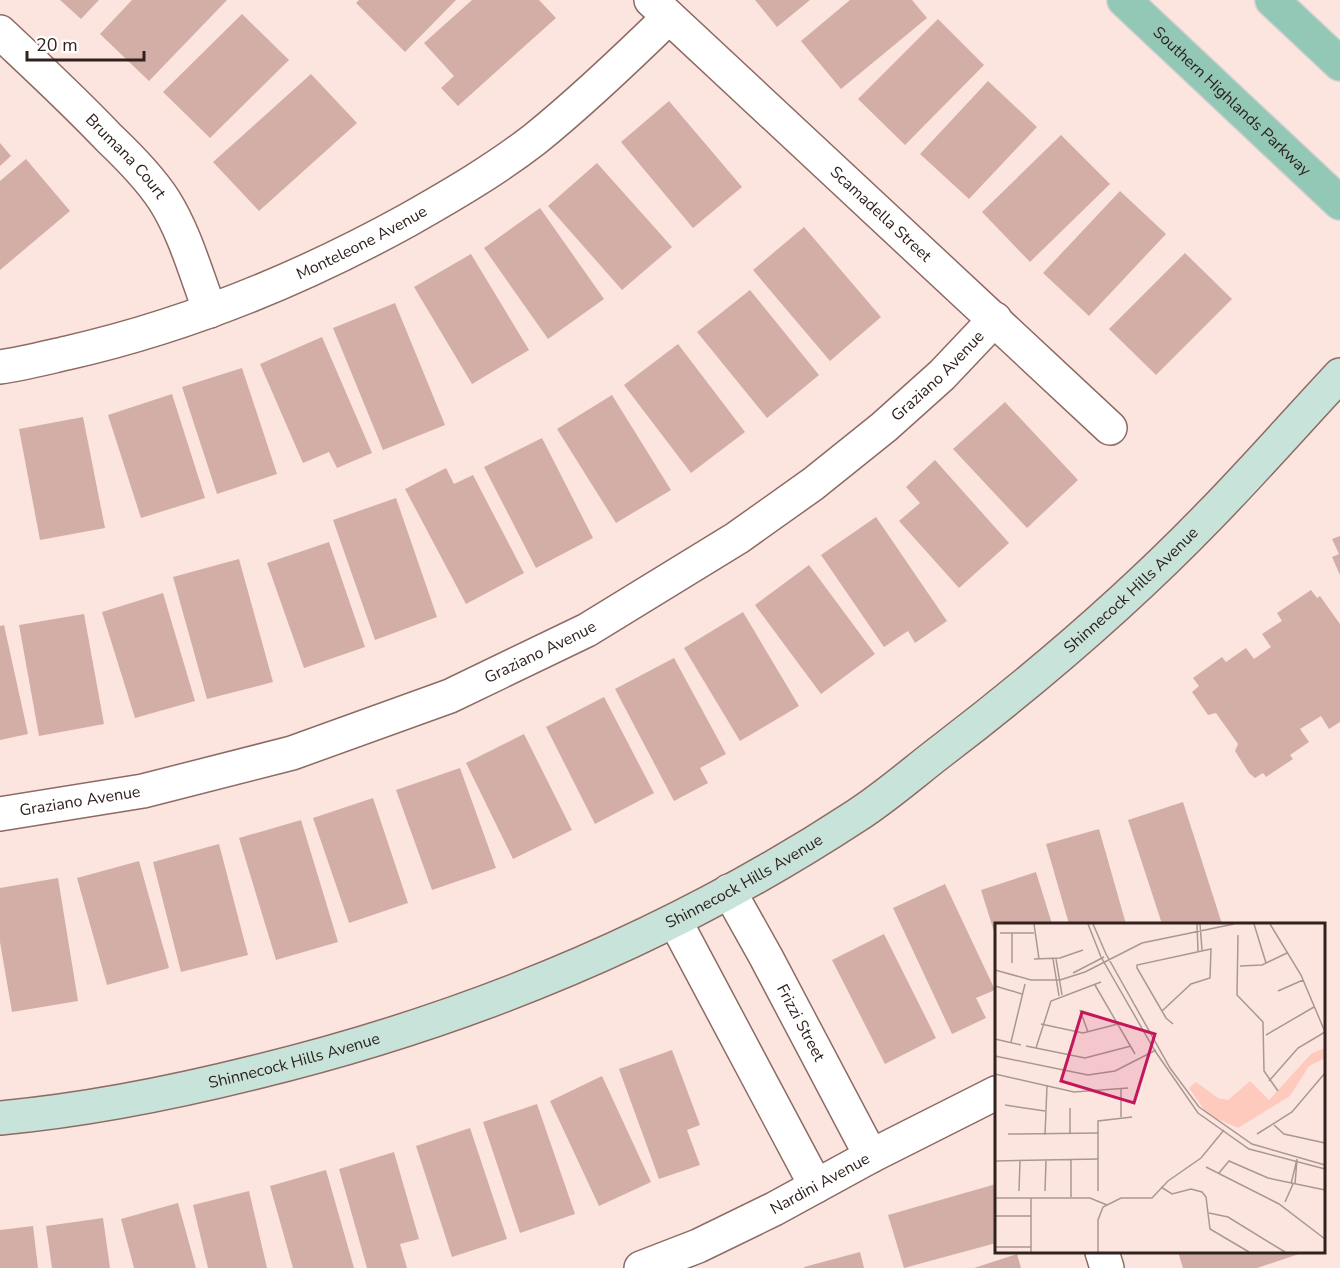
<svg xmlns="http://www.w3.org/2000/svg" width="1340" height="1268" viewBox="0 0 1340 1268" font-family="'Nunito Sans',sans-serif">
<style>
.building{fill:#d3aea6}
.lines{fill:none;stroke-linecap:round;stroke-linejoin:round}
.street-casing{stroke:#8d6b64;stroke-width:36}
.secondary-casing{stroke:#8d6b64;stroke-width:36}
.primary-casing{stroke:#d1cece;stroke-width:36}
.street{stroke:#fff;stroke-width:33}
.secondary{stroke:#c8e4da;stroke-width:33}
.primary{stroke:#92c8b5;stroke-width:33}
.labels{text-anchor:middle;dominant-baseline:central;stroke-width:4.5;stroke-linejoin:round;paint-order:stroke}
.street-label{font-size:16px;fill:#30221e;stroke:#fff}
.inset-road{fill:none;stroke:#aa9792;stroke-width:1.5}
.view{fill:#c2185b;fill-opacity:0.15;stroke:#c2185b;stroke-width:3}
.inset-edge{fill:none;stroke:#30221e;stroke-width:3}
</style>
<rect width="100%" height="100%" fill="#fce5df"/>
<g class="building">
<path d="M60,0h39l-18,19z"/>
<path d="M132,0h95l-78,81 -49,-47z"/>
<path d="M359,0h97l-51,52 -49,-49z"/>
<path d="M472,0h67l17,18 -98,88 -17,-18 13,-12 -30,-33z"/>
<path d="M755,0h55l-33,27z"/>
<path d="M850,0h62l15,18 -86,71 -40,-48z"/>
<path d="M242,14l47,46 -79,78 -47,-46z"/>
<path d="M938,19l46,46 -79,80 -47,-46z"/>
<path d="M311,74l46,49 -98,88 -46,-49z"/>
<path d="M988,81l49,46 -68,72 -49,-45z"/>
<path d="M669,101l73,86 -49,41 -72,-86z"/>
<path d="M1061,135l49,49 -80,78 -48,-50z"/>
<path d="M0,143l11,13 -11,10z"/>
<path d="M26,159l44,52 -70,59v-89z"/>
<path d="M597,163l75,84 -50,43 -74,-84z"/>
<path d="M1120,191l46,43 -77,82 -46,-43z"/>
<path d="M540,208l64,91 -56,40 -64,-91z"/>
<path d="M804,227l77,90 -51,44 -77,-91z"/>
<path d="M1185,253l47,46 -76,76 -47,-46z"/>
<path d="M471,254l58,96 -57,34 -58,-97z"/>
<path d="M750,290l69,85 -52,43 -70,-86z"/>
<path d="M395,303l50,122 -62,25 -50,-122z"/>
<path d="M322,337l50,116 -35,15 -8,-16 -26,11 -43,-99z"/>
<path d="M678,344l67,88 -54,41 -67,-88z"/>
<path d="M242,368l35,106 -60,20 -35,-107z"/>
<path d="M172,394l33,104 -64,20 -33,-103z"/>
<path d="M612,395l59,95 -55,33 -59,-94z"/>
<path d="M1005,402l73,78 -51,48 -74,-79z"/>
<path d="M83,417l22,111 -65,12 -21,-111z"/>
<path d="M542,438l51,100 -57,30 -52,-101z"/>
<path d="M935,460l74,83 -50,45 -60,-67 21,-18 -14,-16z"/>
<path d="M446,468l8,16 19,-9 51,98 -58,31 -61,-115z"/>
<path d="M396,498l41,119 -62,23 -42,-120z"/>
<path d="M876,517l71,104 -32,22 -7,-12 -24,16 -63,-92z"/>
<path d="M1340,536v39l-8,-18 7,-3 -7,-15z"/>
<path d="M329,542l36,105 -61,21 -37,-105z"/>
<path d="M239,559l34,123 -66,17 -34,-122z"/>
<path d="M809,565l66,89 -54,40 -66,-89z"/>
<path d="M1311,590l6,8 3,-2 20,28v98l-11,7 -8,-13 -21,13 9,13 -19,13 3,4 -27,18 -3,-4 -8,5 -6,-5 -14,-22 3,-7 -22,-31 -8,2 -16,-23 7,-6 -6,-8 29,-21 4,5 20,-14 8,11 17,-12 -9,-13 20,-13 -5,-8z"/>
<path d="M163,593l32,108 -60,17 -33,-106z"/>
<path d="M743,612l56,94 -59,35 -56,-93z"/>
<path d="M84,614l20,110 -65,12 -20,-111z"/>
<path d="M4,625l24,109 -28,6v-114z"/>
<path d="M674,658l52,96 -26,14 8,15 -34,18 -59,-112z"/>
<path d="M604,697l50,96 -59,31 -49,-97z"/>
<path d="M524,734l48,96 -59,29 -47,-96z"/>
<path d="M460,768l36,100 -64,22 -36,-100z"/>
<path d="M373,798l35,105 -59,20 -36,-105z"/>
<path d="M1183,802l39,122h-60l-34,-104z"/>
<path d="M301,820l37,122 -62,18 -37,-122z"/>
<path d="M1099,829l27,95h-57l-23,-80z"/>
<path d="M219,844l29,111 -67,17 -28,-110z"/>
<path d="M139,861l30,107 -62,17 -30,-107z"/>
<path d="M1036,872l16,52h-56v14l-15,-48z"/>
<path d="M58,878l20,123 -66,11 -12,-70v-54z"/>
<path d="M945,884l50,106 -19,8 10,20 -34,16 -59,-126z"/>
<path d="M884,934l52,104 -51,26 -53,-104z"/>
<path d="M672,1050l28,75 -13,5 13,35 -41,14 -40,-110z"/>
<path d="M602,1076l49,106 -52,24 -49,-105z"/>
<path d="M537,1104l38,110 -55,19 -37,-111z"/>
<path d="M470,1128l37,111 -55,18 -36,-111z"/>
<path d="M394,1152l25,87 -19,5 7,24h-40l-28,-99z"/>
<path d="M326,1170l28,98h-61l-23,-82z"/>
<path d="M996,1184v59l-92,25 -16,-53z"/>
<path d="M249,1191l18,77h-59l-15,-63z"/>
<path d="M178,1203l18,65h-62l-13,-49z"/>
<path d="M103,1218l7,50h-58l-6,-42z"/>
<path d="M33,1226l5,42h-38v-38z"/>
<path d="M860,1252l4,16h-60v-1z"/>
<path d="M1178,1252h127l-48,16h-74z"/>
<path d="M1017,1254l4,14h-47z"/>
</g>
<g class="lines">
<defs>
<g id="street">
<path id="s1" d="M651,0l459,428"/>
<path id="s2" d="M0,32c37,35 74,69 109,106 20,19 40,39 55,62 21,33 32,74 46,111"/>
<path id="s3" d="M0,367c22,-3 45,-9 67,-14 119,-27 234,-74 341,-133 44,-25 87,-50 127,-81 47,-38 91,-80 134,-122"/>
<path id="s4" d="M0,814l143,-23 149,-38 158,-57 137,-66 150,-92 76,-54 71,-57 58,-52 53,-56"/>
<path id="s5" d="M729,891l37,66 105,199"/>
<path d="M675,921l141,265"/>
<path d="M1102,1252l5,16"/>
<path id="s6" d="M641,1268l57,-22 76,-37 97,-53 125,-63"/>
</g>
<g id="secondary">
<path id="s7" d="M0,1118c87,-8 172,-25 256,-46 213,-52 417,-136 600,-256 31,-20 59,-45 88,-67 94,-72 185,-150 267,-235 44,-45 86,-93 129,-139"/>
</g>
<g id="primary">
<path id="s8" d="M1124,0l216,203"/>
<path d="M1272,0l68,64"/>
</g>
</defs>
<use href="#street" class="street-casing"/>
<use href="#secondary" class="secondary-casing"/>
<use href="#primary" class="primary-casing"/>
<use href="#street" class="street"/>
<use href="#secondary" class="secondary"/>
<use href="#primary" class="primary"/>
</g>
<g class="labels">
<g class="street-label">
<text stroke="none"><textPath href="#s8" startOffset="148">Southern Highlands Parkway</textPath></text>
<text stroke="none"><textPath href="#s2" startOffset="177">Brumana Court</textPath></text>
<text stroke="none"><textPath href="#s1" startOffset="314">Scamadella Street</textPath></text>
<text stroke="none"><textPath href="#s3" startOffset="384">Monteleone Avenue</textPath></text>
<text stroke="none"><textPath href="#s4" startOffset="1053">Graziano Avenue</textPath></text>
<text stroke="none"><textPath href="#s7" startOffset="1272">Shinnecock Hills Avenue</textPath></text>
<text stroke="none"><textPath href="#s4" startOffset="567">Graziano Avenue</textPath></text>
<text stroke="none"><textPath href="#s4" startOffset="81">Graziano Avenue</textPath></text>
<text stroke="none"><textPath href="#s7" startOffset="786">Shinnecock Hills Avenue</textPath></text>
<text stroke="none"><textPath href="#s5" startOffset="150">Frizzi Street</textPath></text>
<text stroke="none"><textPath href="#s7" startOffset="300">Shinnecock Hills Avenue</textPath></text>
<text stroke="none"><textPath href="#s6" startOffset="198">Nardini Avenue</textPath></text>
</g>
</g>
<g transform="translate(995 923)">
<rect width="330" height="330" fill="#fce5df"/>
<path d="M330,125v10l-16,8 -19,30 -52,32 -31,-14 -18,-26 7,-6 22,16 10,2 22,-19 19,19 43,-47z" fill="#ffcabe"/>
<path class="inset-road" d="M39,1l5,35M93,1l13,33 54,94 43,62 51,36 76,20M98,1l13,30 64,114 29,39 53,37 73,21M202,1l1,27M205,1l2,26M259,1l12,39M275,1l31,51 24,57M5,10h34M243,12l-1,60 26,27 1,49 14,20M39,36l26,-1 23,-8M58,36l6,37M61,36l6,36M17,40v-30M245,43l22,-1 25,-12M0,47l36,10h29l25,-8 57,-29 92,-19M78,50l31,-16M100,62l40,69M0,63l27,8M283,68l25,-11M85,87l8,22M167,88l29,-27 19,-6 1,-29 -74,16v3l29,50 7,6M46,101l42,9 35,-9M271,112l48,-28M0,116l26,6M16,119l14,-58M31,123l59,12 46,-12M41,125l15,-47 50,-19M0,133l93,19 27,-4 41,-21M0,151l79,18 54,-4M274,158l29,-33 27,-16M10,182l40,6M75,185v25M126,194v-29M279,202l10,9 41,9M13,211l91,-1M262,211l35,-22 33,-39M50,212l2,-49M0,238l104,-2M211,244l73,37 46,35M224,250l10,-12 39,17 57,12M296,261l6,-25M300,261l2,-24M166,264l11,7 19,-5 11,3 4,5 4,32 39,23M24,268l1,-30M50,268l1,-30M103,268v-70l34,-4M76,274v-38M0,275h95l17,7M36,275v54M290,279l8,-18M214,290l19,4 57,35M0,293h36M0,324h36M103,329v-32l5,-13 18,-9h31l16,-17 33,-23 23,-28"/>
<path class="view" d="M87,89l73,22 -21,69 -73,-22z"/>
<rect width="330" height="330" class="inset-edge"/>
</g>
<path d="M27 51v9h117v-9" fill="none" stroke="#30221e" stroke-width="3"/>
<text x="36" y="51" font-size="18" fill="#30221e" stroke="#ffffff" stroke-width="4.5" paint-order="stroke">20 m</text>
</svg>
